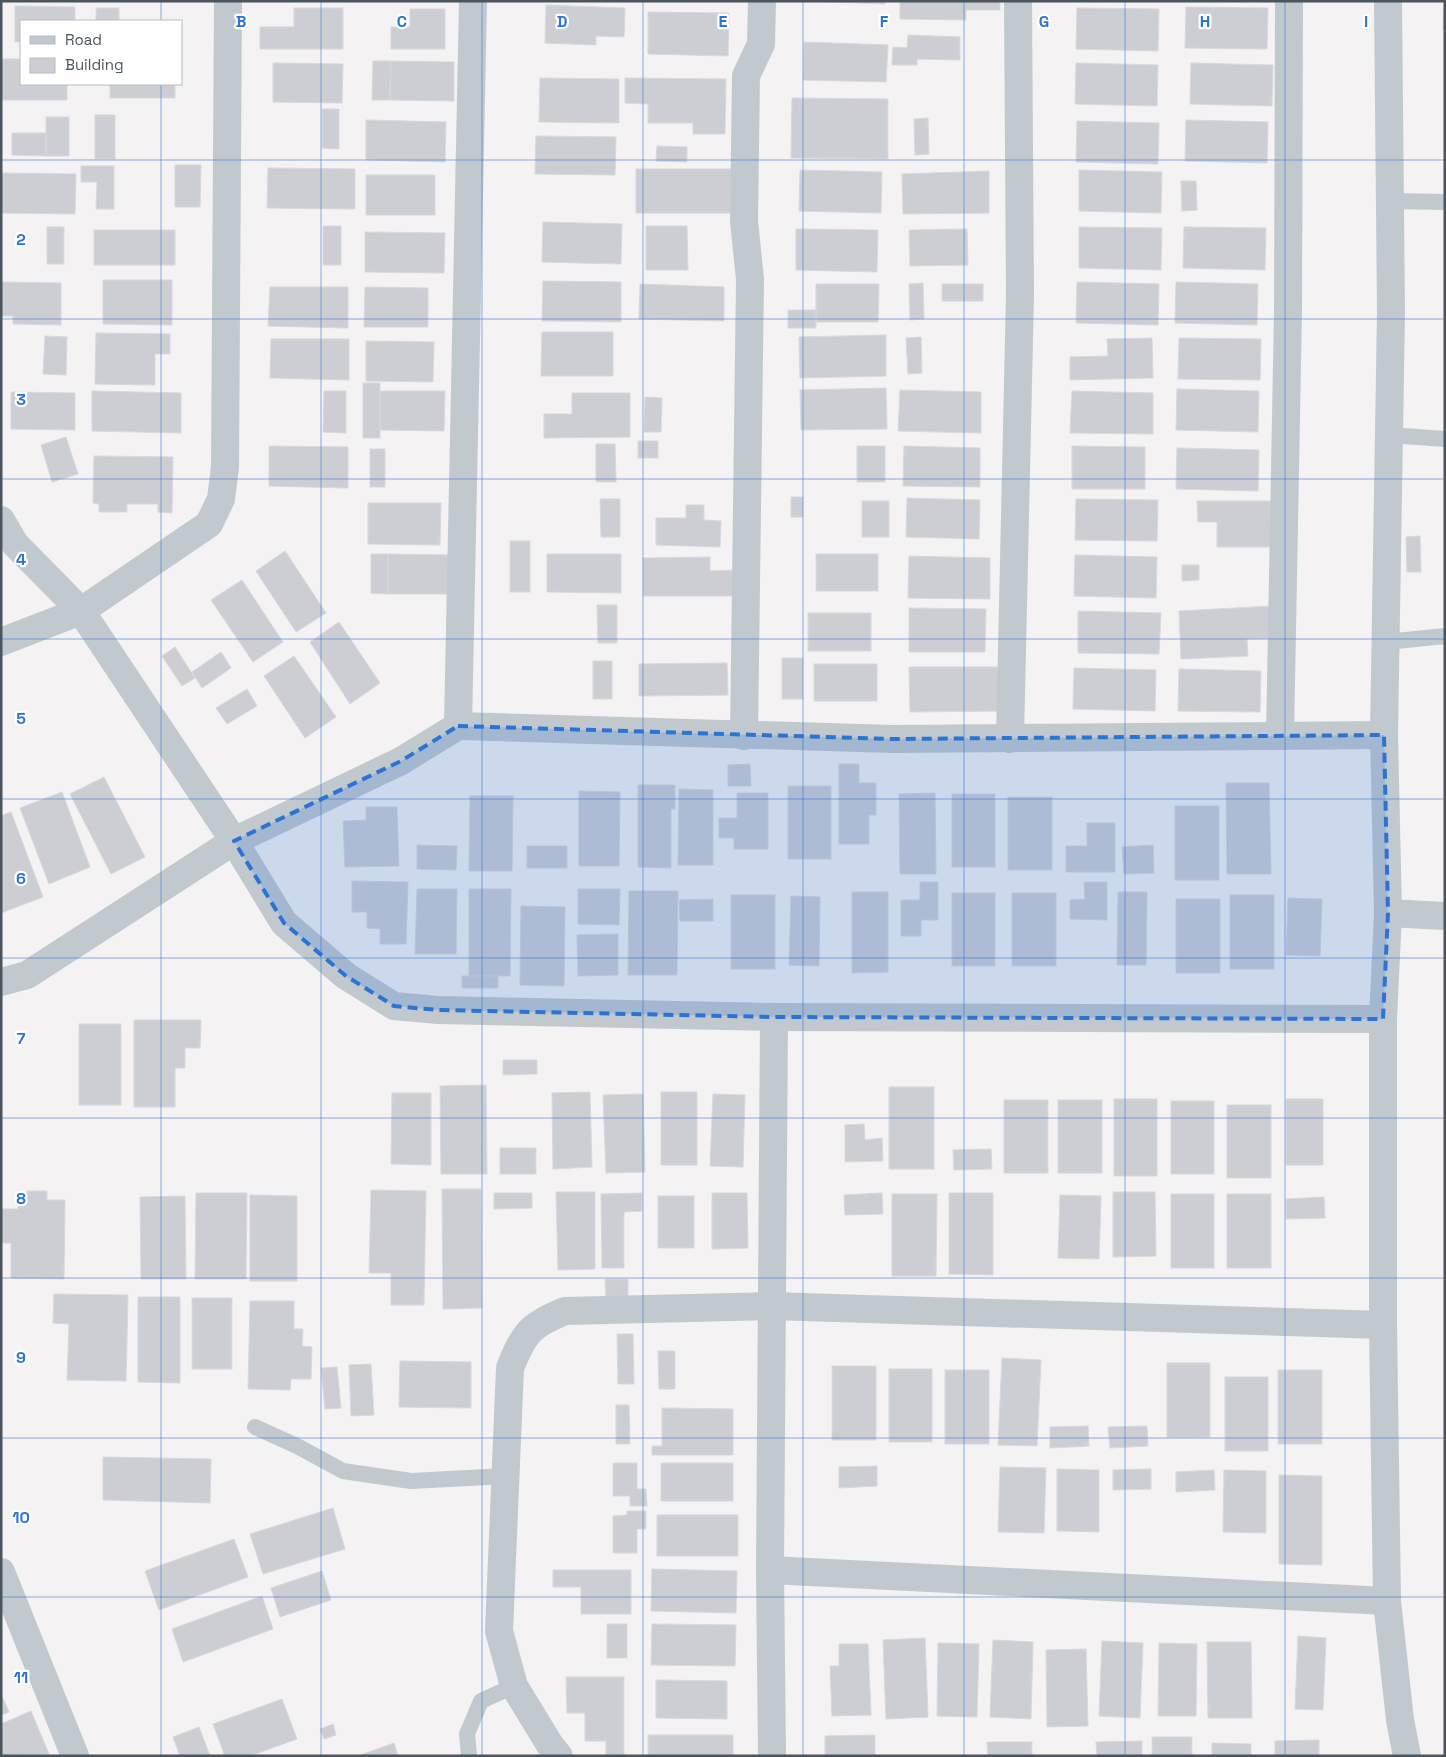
<svg xmlns="http://www.w3.org/2000/svg" width="1446" height="1757" viewBox="0 0 1446 1757" font-family="'Space Grotesk',sans-serif">
<style>
.building{fill:#cdced4;stroke:#d7d8dd}
.lines{fill:none;stroke-linecap:round;stroke-linejoin:round}
.service{stroke:#c1c9cf;stroke-width:16}
.minor{stroke:#c1c9cf;stroke-width:28}
.tertiary{stroke:#c1c9cf;stroke-width:28}
.marked{fill:#2b73d5;fill-opacity:0.2;stroke:#2b73d5;stroke-width:4;stroke-dasharray:10 6;stroke-linejoin:round}
.grid{fill:none;stroke:#2b73d5;stroke-width:1;stroke-opacity:0.55}
.grid-label{font-size:16px;text-anchor:middle;font-weight:bold;fill:#2b73d5;stroke:#fff;stroke-width:4.5;stroke-linejoin:round;paint-order:stroke}
</style>
<rect width="100%" height="100%" fill="#f4f2f2"/>
<g class="building">
<path d="M803,1h82v3z"/>
<path d="M900,1h100v9h-34v10l-66,-1z"/>
<path d="M546,5l79,3 -1,29 -28,-1v9l-51,-2z"/>
<path d="M15,6l60,1v14h-54v21h-6z"/>
<path d="M1444,6h1v24h-2z"/>
<path d="M1186,7l82,1 -1,41 -82,-1z"/>
<rect x="96" y="8" width="23" height="13"/>
<path d="M294,8h49v41h-83v-22h34z"/>
<path d="M1077,8l82,1 -1,42 -82,-2z"/>
<path d="M410,9h35v40h-54v-22h19z"/>
<path d="M648,12l81,1 -1,43 -80,-2z"/>
<path d="M908,35l52,2v23l-43,-1v6h-25l1,-18 14,1z"/>
<path d="M804,42l84,3 -2,37 -83,-2z"/>
<path d="M1,59h20v25h46v16h-66z"/>
<path d="M373,61h18l-1,39h-18z"/>
<path d="M391,61l63,1v39l-64,-1z"/>
<path d="M273,63l70,1 -1,39 -69,-1z"/>
<path d="M1076,63l82,2 -1,41 -82,-2z"/>
<path d="M1191,63l82,2 -1,41 -82,-2z"/>
<path d="M540,78l79,1v44l-80,-1z"/>
<path d="M625,78l101,1 -1,55h-32v-11h-45v-19l-23,-1z"/>
<rect x="110" y="84" width="65" height="14"/>
<path d="M792,98l96,1v60l-97,-1z"/>
<path d="M322,109h17v40l-17,-1z"/>
<rect x="95" y="115" width="20" height="44"/>
<rect x="46" y="117" width="23" height="39"/>
<path d="M928,118l1,36 -14,1 -1,-36z"/>
<path d="M366,120l80,2 -1,40 -79,-2z"/>
<path d="M1186,120l82,2 -1,41 -82,-2z"/>
<path d="M1077,121l82,2 -1,41 -82,-2z"/>
<path d="M12,133h34v23l-34,-1z"/>
<path d="M536,136l80,1 -1,38 -80,-1z"/>
<path d="M657,146l30,1v15l-31,-1z"/>
<path d="M175,165h26l-1,42h-25z"/>
<path d="M81,166h33v43h-18l1,-27h-16z"/>
<path d="M268,168l87,1v40l-88,-1z"/>
<rect x="636" y="169" width="95" height="44"/>
<path d="M800,170l82,2 -1,41 -82,-2z"/>
<path d="M1079,170l83,2 -1,41 -82,-2z"/>
<path d="M989,171v42l-86,1 -1,-40z"/>
<path d="M1,173l75,1 -1,40 -74,-1z"/>
<rect x="366" y="175" width="69" height="40"/>
<path d="M1181,181h15l1,29 -15,1z"/>
<path d="M543,222l79,2 -1,40 -79,-2z"/>
<rect x="323" y="226" width="18" height="39"/>
<path d="M646,226h41l1,44h-42z"/>
<rect x="47" y="227" width="17" height="37"/>
<path d="M1079,227l83,1 -1,42 -82,-2z"/>
<path d="M1184,227l82,1 -1,42 -82,-2z"/>
<path d="M796,229l82,1 -1,42 -81,-2z"/>
<path d="M967,229l1,36 -58,1 -1,-36z"/>
<rect x="94" y="230" width="81" height="35"/>
<path d="M365,232l80,1 -1,40 -79,-1z"/>
<path d="M103,280h69v45l-69,-1z"/>
<path d="M543,281l78,1v40l-79,-1z"/>
<path d="M1,282l60,1v42l-48,-1v-8h-12z"/>
<path d="M1077,282l82,2 -1,41 -82,-2z"/>
<path d="M1176,282l82,2 -1,41 -82,-2z"/>
<path d="M923,283l1,36 -14,1 -1,-36z"/>
<path d="M640,284l84,3v34l-85,-2z"/>
<path d="M816,284h63l-1,38h-62z"/>
<rect x="942" y="284" width="41" height="17"/>
<path d="M270,287h78v41l-80,-2z"/>
<path d="M365,287l63,1v39h-64z"/>
<rect x="788" y="310" width="28" height="18"/>
<path d="M542,332h71v44h-72z"/>
<path d="M96,333l74,1v20h-15v31l-60,-1z"/>
<path d="M886,335v41l-86,2 -1,-41z"/>
<path d="M45,336l22,1 -1,38 -23,-1z"/>
<path d="M921,337l1,36 -14,1 -2,-36z"/>
<path d="M1152,338l1,40 -83,2v-23l38,-1 -1,-17z"/>
<path d="M1179,338l82,1 -1,41 -82,-1z"/>
<path d="M271,339h78v41l-79,-2z"/>
<path d="M366,341l68,1 -1,40 -67,-1z"/>
<rect x="363" y="383" width="17" height="55"/>
<path d="M886,388l1,41 -86,1 -1,-40z"/>
<path d="M1177,389l82,2 -1,41 -82,-2z"/>
<path d="M900,390l81,2v41l-83,-2z"/>
<path d="M92,391l89,2v40l-89,-2z"/>
<path d="M324,391h22v42l-23,-1z"/>
<path d="M380,391h65l-1,40 -64,-1z"/>
<path d="M1072,391l81,2v41l-83,-1z"/>
<path d="M11,392l64,1v37l-64,-1z"/>
<path d="M572,393h58v44l-86,1v-24h28z"/>
<path d="M645,397l17,1 -1,34h-17z"/>
<path d="M66,437l12,37 -26,8 -11,-37z"/>
<rect x="638" y="441" width="20" height="17"/>
<path d="M596,444h19l1,38h-20z"/>
<path d="M269,446l79,1v41l-79,-2z"/>
<rect x="857" y="446" width="28" height="36"/>
<path d="M904,446l76,2v39l-77,-1z"/>
<path d="M1072,446l73,1v42h-73z"/>
<path d="M1177,448l82,2 -1,41 -82,-2z"/>
<rect x="370" y="449" width="15" height="38"/>
<path d="M94,456l79,1 -1,56 -14,-1v-8h-31v8h-28v-8l-6,-1z"/>
<rect x="791" y="497" width="12" height="20"/>
<path d="M907,498l73,2 -1,39 -73,-2z"/>
<path d="M600,499h20v38h-19z"/>
<path d="M1076,499l82,1 -1,41 -82,-1z"/>
<rect x="862" y="501" width="27" height="36"/>
<path d="M1197,501h77v46h-57v-25h-19z"/>
<path d="M368,503h73l-1,42 -72,-1z"/>
<path d="M686,505h18v15l17,1 -1,26 -64,-2v-27h30z"/>
<path d="M1420,536l1,36h-14l-1,-35z"/>
<rect x="510" y="541" width="20" height="51"/>
<path d="M285,551l41,62 -30,19 -40,-61z"/>
<path d="M371,554h17v40l-17,-1z"/>
<path d="M388,554l64,1 -1,39h-63z"/>
<path d="M547,554h74v39l-74,-1z"/>
<rect x="816" y="554" width="62" height="37"/>
<path d="M1075,555l82,2 -1,41 -82,-2z"/>
<path d="M909,556l81,2v41l-82,-1z"/>
<path d="M710,557v14l30,-1v26h-97v-38z"/>
<path d="M1182,565h17v15l-17,1z"/>
<path d="M242,580l41,62 -30,20 -42,-62z"/>
<path d="M597,605h20v38h-19z"/>
<path d="M1273,606l1,32 -27,1 1,17 -67,3 -2,-48z"/>
<path d="M909,608l77,1 -1,43h-76z"/>
<path d="M1078,611l83,2 -2,41 -81,-1z"/>
<rect x="808" y="613" width="63" height="38"/>
<path d="M339,622l41,61 -30,21 -40,-62z"/>
<path d="M175,647l20,31 -13,8 -20,-30z"/>
<path d="M221,652l10,16 -29,20 -10,-16z"/>
<path d="M294,656l42,61 -31,21 -41,-62z"/>
<rect x="782" y="658" width="21" height="41"/>
<rect x="593" y="661" width="19" height="38"/>
<path d="M727,663l1,32 -89,1v-32z"/>
<rect x="814" y="664" width="63" height="37"/>
<path d="M909,667h89l1,44 -89,1z"/>
<path d="M1074,668l82,2 -1,41 -82,-2z"/>
<path d="M1179,669l82,2 -1,41 -82,-1z"/>
<path d="M247,689l10,17 -30,18 -11,-16z"/>
<path d="M750,764l1,22h-23v-21z"/>
<path d="M839,764h20v19h17v32h-7v29h-30z"/>
<path d="M104,777l41,80 -34,17 -41,-80z"/>
<path d="M1226,783h43l2,91h-44z"/>
<path d="M638,785h37v24h-4v59l-33,-1z"/>
<rect x="788" y="786" width="43" height="73"/>
<path d="M679,789l34,1v75h-35z"/>
<path d="M579,791l41,1 -1,74h-40z"/>
<path d="M62,792l28,75 -41,17 -29,-76z"/>
<path d="M737,793h31v56h-34v-11h-15v-20h18z"/>
<path d="M935,793l1,81h-36l-1,-80z"/>
<rect x="952" y="794" width="43" height="73"/>
<path d="M470,796h43l-1,75h-43z"/>
<rect x="1008" y="797" width="44" height="73"/>
<rect x="1175" y="806" width="44" height="74"/>
<path d="M366,807h31l2,59 -54,1 -2,-46 23,-1z"/>
<path d="M11,812l32,85 -42,16v-97z"/>
<path d="M1087,823h28v49h-49v-26h21z"/>
<path d="M417,845l40,1 -1,24 -39,-1z"/>
<path d="M1153,845l1,28 -30,1 -2,-27z"/>
<rect x="527" y="846" width="40" height="22"/>
<path d="M352,881l56,1 -2,62h-26v-15l-13,-1v-16h-15z"/>
<path d="M920,882h18v38h-17v16h-20v-36h19z"/>
<path d="M1084,882h23v38l-37,-1v-19l15,-1z"/>
<path d="M417,889h40l-1,65h-41z"/>
<path d="M469,889h42l-1,87h-41z"/>
<path d="M578,889h42l-1,36 -41,-1z"/>
<path d="M629,891h49l-1,84h-49z"/>
<path d="M852,892h36v80l-36,1z"/>
<path d="M1118,892h29l-1,73h-29z"/>
<rect x="952" y="893" width="43" height="73"/>
<rect x="1012" y="893" width="44" height="73"/>
<rect x="731" y="895" width="44" height="74"/>
<rect x="1230" y="895" width="44" height="74"/>
<path d="M791,896l29,1 -1,69 -30,-1z"/>
<path d="M1288,898l34,1 -2,57 -34,-1z"/>
<path d="M713,899v22h-33l-1,-21z"/>
<rect x="1176" y="899" width="44" height="74"/>
<path d="M521,906l44,1 -1,79 -44,-1z"/>
<path d="M618,934v41l-40,1 -1,-41z"/>
<rect x="462" y="976" width="36" height="12"/>
<path d="M134,1020h67l-1,28h-15v20h-10v39h-41z"/>
<rect x="79" y="1024" width="42" height="81"/>
<path d="M503,1060h34v14l-34,1z"/>
<path d="M486,1085l1,89h-46l-1,-88z"/>
<rect x="889" y="1087" width="45" height="82"/>
<path d="M590,1092l2,75 -39,2 -1,-76z"/>
<rect x="661" y="1092" width="36" height="73"/>
<path d="M392,1093h39v72l-40,-1z"/>
<path d="M643,1094l2,78 -39,1 -3,-78z"/>
<path d="M713,1094l32,1 -2,72 -33,-1z"/>
<rect x="1114" y="1099" width="43" height="77"/>
<rect x="1286" y="1099" width="37" height="66"/>
<rect x="1004" y="1100" width="44" height="73"/>
<rect x="1058" y="1100" width="44" height="73"/>
<rect x="1171" y="1101" width="43" height="73"/>
<rect x="1227" y="1105" width="44" height="73"/>
<path d="M864,1124l1,16 17,-2 1,23 -38,1v-37z"/>
<rect x="500" y="1148" width="36" height="26"/>
<path d="M991,1149l1,20 -38,1 -1,-20z"/>
<path d="M442,1189h39l1,119 -39,1z"/>
<path d="M371,1190l55,1 -2,114h-33v-32h-22z"/>
<path d="M27,1191h20v9h18l-1,79 -53,-1v-35h-10v-34h17v-13h9z"/>
<path d="M556,1192h39v77l-37,1z"/>
<path d="M1113,1192h42l1,64 -43,1z"/>
<path d="M196,1193h51l-1,86h-51z"/>
<path d="M494,1193h38v15l-38,1z"/>
<path d="M642,1193v18l-18,1v56h-22l-1,-74z"/>
<path d="M712,1193h35l1,55 -36,1z"/>
<path d="M882,1193l1,21 -38,1 -1,-20z"/>
<path d="M949,1193h44v82l-44,-1z"/>
<path d="M892,1194h45l-1,82h-44z"/>
<rect x="1171" y="1194" width="43" height="74"/>
<rect x="1227" y="1194" width="44" height="74"/>
<path d="M250,1195l47,1v85h-47z"/>
<path d="M1060,1195l41,1 -2,63 -41,-1z"/>
<path d="M185,1196l1,83h-45l-1,-82z"/>
<rect x="658" y="1196" width="36" height="52"/>
<path d="M1324,1197l1,21 -39,1v-20z"/>
<path d="M605,1279h23v20h-22z"/>
<path d="M54,1294l74,1 -2,86 -59,-1 2,-56 -16,-1z"/>
<path d="M138,1297h42v86l-42,-1z"/>
<rect x="192" y="1298" width="40" height="71"/>
<path d="M250,1301h44v28h9l-1,17 10,1 -1,32h-20l-1,11 -42,-1z"/>
<path d="M617,1334h16l1,50h-16z"/>
<path d="M658,1351h17v38h-16z"/>
<path d="M1002,1358l39,2 -4,86 -39,-1z"/>
<path d="M400,1361l71,1v46l-72,-1z"/>
<rect x="1167" y="1363" width="43" height="74"/>
<path d="M371,1364l3,51 -23,1 -2,-51z"/>
<rect x="832" y="1366" width="44" height="74"/>
<path d="M337,1367l4,41 -16,1 -4,-41z"/>
<rect x="889" y="1369" width="43" height="73"/>
<rect x="945" y="1370" width="44" height="74"/>
<rect x="1278" y="1370" width="44" height="74"/>
<rect x="1225" y="1377" width="43" height="74"/>
<path d="M616,1405h13l1,39h-14z"/>
<path d="M662,1408l71,1v46h-81v-9h10z"/>
<path d="M1088,1426l1,20 -39,2v-21z"/>
<path d="M1147,1426l1,20 -38,2 -2,-21z"/>
<path d="M103,1457l108,2 -1,44 -107,-3z"/>
<path d="M613,1463h24v26h9l1,17h-17v-10h-17z"/>
<rect x="661" y="1463" width="72" height="38"/>
<path d="M877,1466v20l-38,2v-21z"/>
<path d="M1000,1467l46,1 -2,65 -46,-1z"/>
<path d="M1057,1469l42,1v62l-42,-1z"/>
<path d="M1151,1469v20l-38,1v-20z"/>
<path d="M1214,1470l1,20 -39,2v-20z"/>
<path d="M1224,1470l42,1v62l-43,-1z"/>
<path d="M1279,1475l43,1v89l-43,-1z"/>
<path d="M333,1508l12,41 -82,25 -13,-40z"/>
<path d="M627,1511h19v18h-9v24h-24v-37l14,-1z"/>
<rect x="657" y="1515" width="81" height="41"/>
<path d="M234,1539l14,38 -89,33 -14,-39z"/>
<path d="M652,1569l85,2 -1,42 -85,-2z"/>
<path d="M553,1570h78v44h-50v-27h-28z"/>
<path d="M322,1571l9,29 -51,17 -9,-29z"/>
<path d="M262,1596l11,33 -90,33 -11,-33z"/>
<rect x="607" y="1624" width="20" height="34"/>
<path d="M652,1624l84,1 -1,41 -84,-1z"/>
<path d="M1298,1636l28,2 -3,72 -28,-1z"/>
<path d="M925,1638l3,79 -42,2 -3,-79z"/>
<path d="M993,1640l40,2 -2,77 -41,-2z"/>
<path d="M1102,1641l41,2 -3,75 -41,-2z"/>
<path d="M1207,1642h44l1,76h-44z"/>
<path d="M938,1643l41,1 -2,73 -40,-1z"/>
<path d="M1159,1643l38,1 -1,72h-38z"/>
<path d="M839,1644h29l3,71 -39,1 -2,-50h9z"/>
<path d="M1086,1649l2,77 -41,1 -1,-77z"/>
<path d="M566,1677h58v79h-18v-15h-21v-28h-18z"/>
<path d="M656,1680l71,1v38l-71,-1z"/>
<path d="M1,1694l8,18 -8,3z"/>
<path d="M282,1699l15,40 -47,17h-25l-12,-32z"/>
<path d="M31,1711l18,43 -48,2v-32z"/>
<path d="M333,1724l3,11 -12,4 -4,-10z"/>
<path d="M199,1727l11,29h-30l-7,-19z"/>
<rect x="648" y="1735" width="85" height="21"/>
<path d="M875,1735v21h-50v-20z"/>
<rect x="1152" y="1737" width="40" height="19"/>
<path d="M1319,1740v16h-44v-15z"/>
<path d="M1142,1741v15h-45l-1,-14z"/>
<path d="M987,1742h45v14h-44z"/>
<path d="M394,1743l4,13h-40z"/>
<path d="M1212,1743l39,1v12h-39z"/>
</g>
<g class="lines">
<g class="service">
<path d="M1389,201l56,1"/>
<path d="M1389,435l56,4"/>
<path d="M1386,642l59,-6"/>
<path d="M255,1427l42,19 46,25 68,10 95,-5"/>
<path d="M469,1756l-2,-22 14,-33 33,-15"/>
</g>
<g class="minor">
<path d="M1,520l14,24 66,67 153,230 50,82 62,53 48,30 44,4 336,7 609,2"/>
<path d="M1,642l80,-31 128,-87 12,-25 4,-32 3,-466"/>
<path d="M458,726l435,13 491,-4"/>
<path d="M744,736l6,-457 -6,-58 2,-145 15,-32 1,-43"/>
<path d="M1280,736l8,-425 1,-310"/>
<path d="M1010,739l10,-445 -2,-293"/>
<path d="M1388,913l57,3"/>
<path d="M1,982l26,-7 207,-134 167,-80 57,-35 15,-725"/>
<path d="M770,1570l617,31"/>
<path d="M1,1572l74,184"/>
<path d="M559,1756l-9,-11 -36,-59 -15,-55 11,-263c14,-35 20,-43 55,-57l206,-5 612,19"/>
<path d="M772,1756l-2,-186 4,-553"/>
</g>
<path class="tertiary" d="M1388,1l3,311 -7,423 4,178 -5,106v306l4,276 13,119 7,36"/>
</g>
<path class="marked" d="M458,726l435,13 491,-4 4,178 -5,106 -609,-2 -336,-7 -44,-4 -48,-30 -62,-53 -50,-82 167,-80z"/>
<path class="grid" d="M161,1v20M321,1v1755M482,1v1755M643,1v1755M803,1v1755M964,1v1755M1125,1v1755M1285,1v1755M161,84v1672M1,160h1444M1,319h1444M1,479h1444M1,639h1444M1,799h1444M1,958h1444M1,1118h1444M1,1278h1444M1,1438h1444M1,1597h1444"/>
<g class="grid-label">
<text x="241" y="27">B</text>
<text x="402" y="27">C</text>
<text x="562" y="27">D</text>
<text x="723" y="27">E</text>
<text x="884" y="27">F</text>
<text x="1044" y="27">G</text>
<text x="1205" y="27">H</text>
<text x="1366" y="27">I</text>
<text x="21" y="245">2</text>
<text x="21" y="405">3</text>
<text x="21" y="565">4</text>
<text x="21" y="724">5</text>
<text x="21" y="884">6</text>
<text x="21" y="1044">7</text>
<text x="21" y="1204">8</text>
<text x="21" y="1363">9</text>
<text x="21" y="1523">10</text>
<text x="21" y="1683">11</text>
</g>
<rect width="1446" height="1757" fill="none" stroke="#4b555e" stroke-width="5"/>
<rect x="20" y="20" width="162" height="65" fill="#ffffff" stroke="#b7bbbf"/>
<rect x="30" y="36" width="25" height="8" fill="#c1c9cf" stroke="#b7bbbf"/>
<text x="65" y="45" font-size="15" fill="#4b555e">Road</text>
<rect x="30" y="58" width="25" height="15" fill="#cdced4" stroke="#b7bbbf"/>
<text x="65" y="70" font-size="15" fill="#4b555e">Building</text>
</svg>
